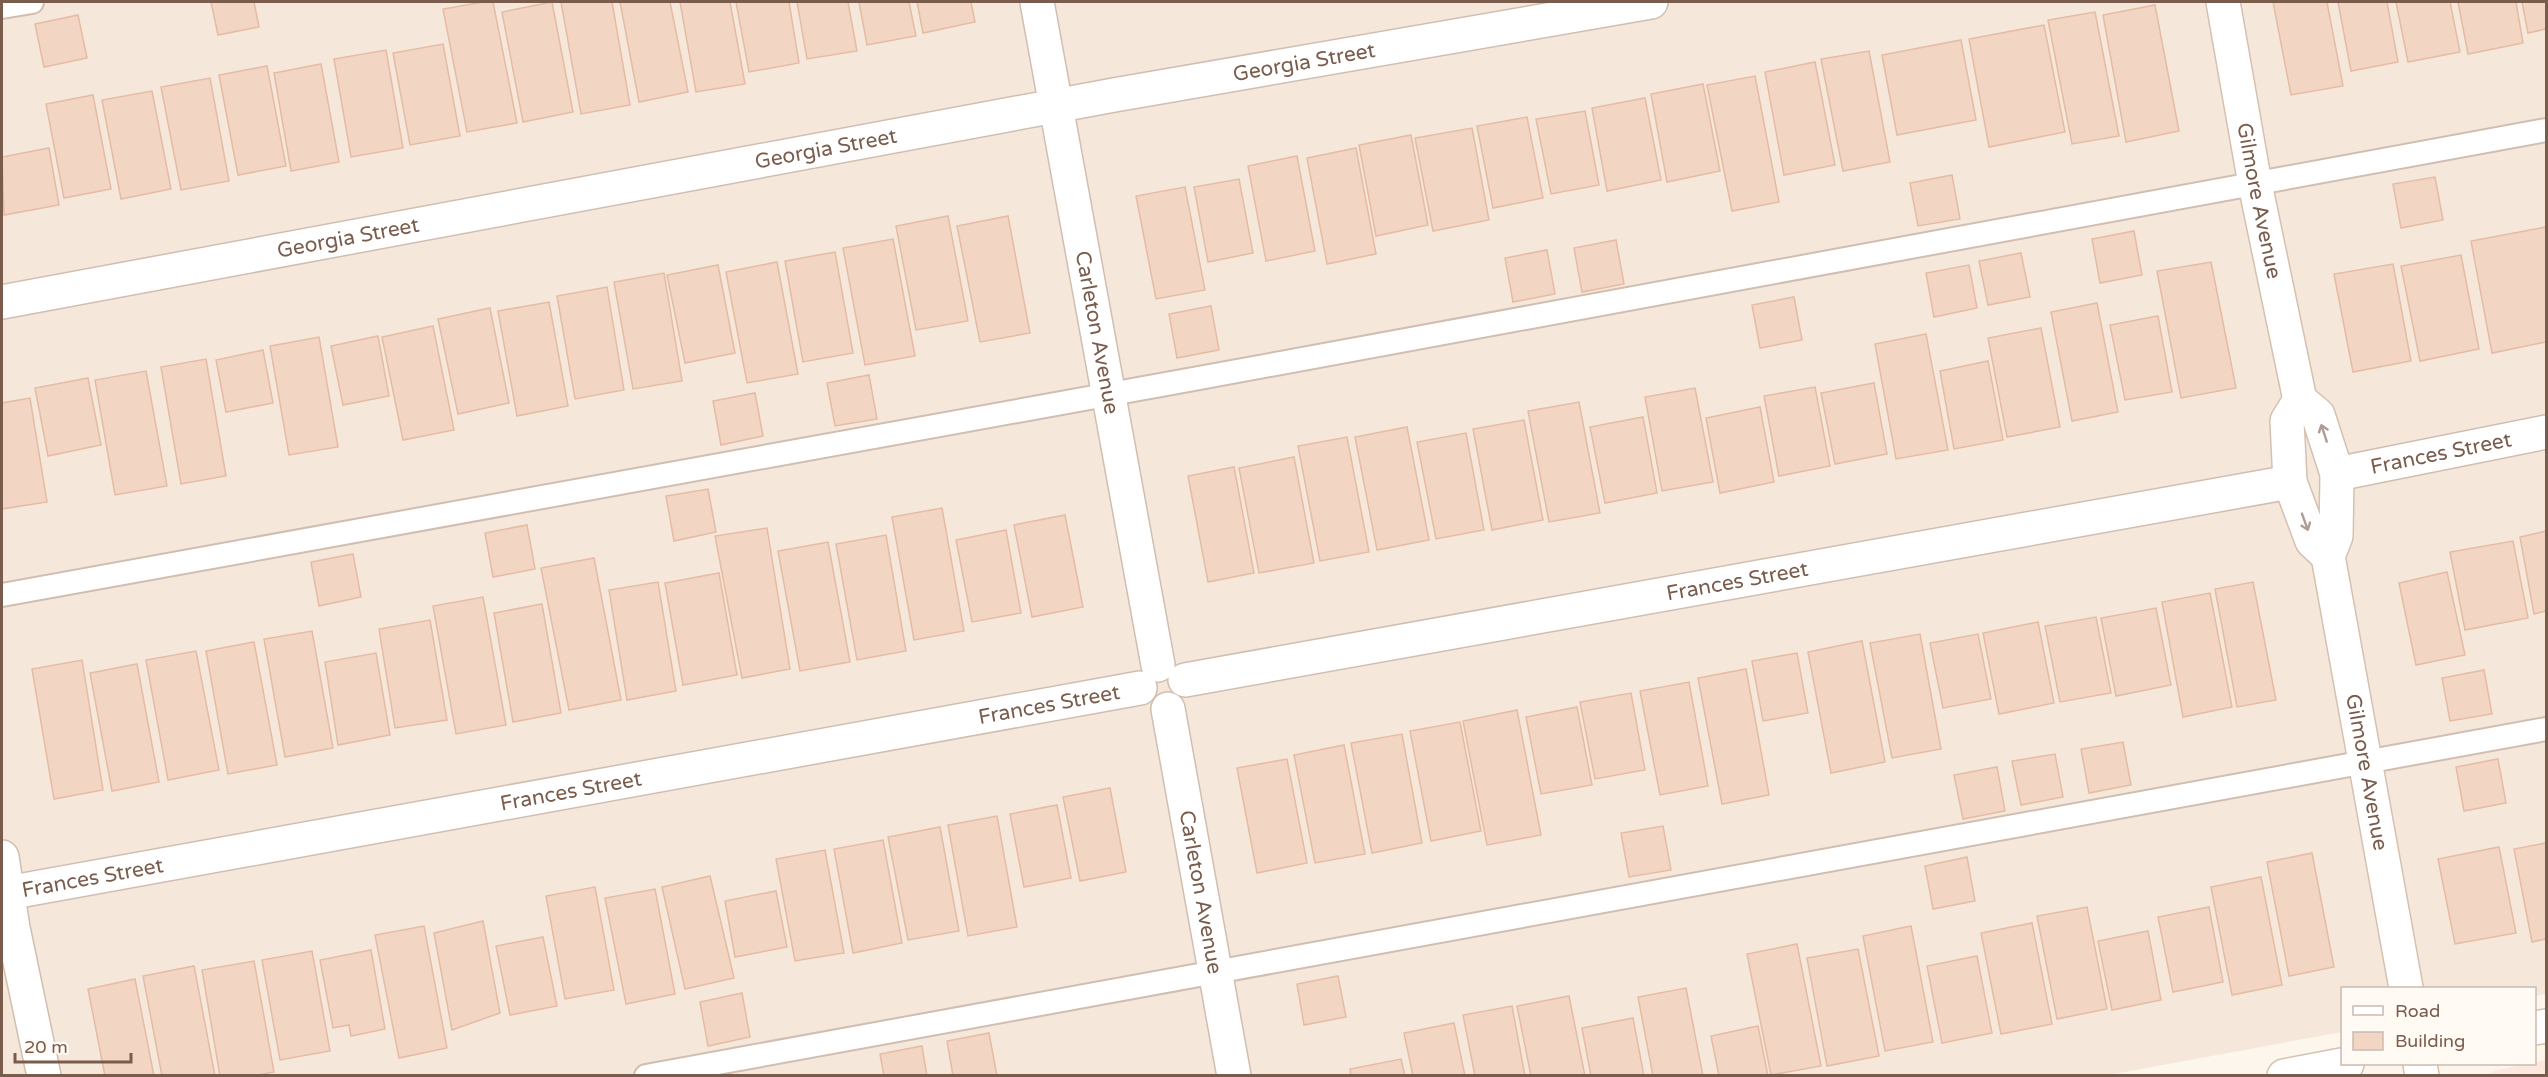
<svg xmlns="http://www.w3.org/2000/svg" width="2548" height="1077" viewBox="0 0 2548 1077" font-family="'Varela Round',sans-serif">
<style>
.residential{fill:#f5e8da}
.commercial{fill:#fde8e0}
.building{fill:#f3d5c3;stroke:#e6bba3;stroke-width:1.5}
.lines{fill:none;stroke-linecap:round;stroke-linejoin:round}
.lane-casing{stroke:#d1beb0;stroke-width:26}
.street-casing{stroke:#d1beb0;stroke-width:36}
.secondary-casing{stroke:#d6c0b0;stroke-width:36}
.lane{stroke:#fff;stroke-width:22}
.street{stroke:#fff;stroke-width:33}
.secondary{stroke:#fff;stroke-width:33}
.oneway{stroke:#af9d94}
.labels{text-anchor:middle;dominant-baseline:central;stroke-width:5;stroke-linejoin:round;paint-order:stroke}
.street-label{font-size:21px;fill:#7a5c4d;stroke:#fffaf3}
</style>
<rect width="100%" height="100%" fill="#fdf6ec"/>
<path class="residential" d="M2,2h2544v992l-11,2 -1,-8h-192v44l-239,44h-2101z"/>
<path class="commercial" d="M2546,1060v15h-60l11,-5z"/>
<g class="building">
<path d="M211,2h43l5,25 -41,8z"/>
<path d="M483,2h10l24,121 -50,9 -24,-123z"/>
<path d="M552,2l21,110 -50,10 -21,-110z"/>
<path d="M561,2h51l18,103 -49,9z"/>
<path d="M620,2h50l18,90 -49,10z"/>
<path d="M680,2h50l15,82 -49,8z"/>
<path d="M736,2h53l10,61 -50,9z"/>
<path d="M797,2h51l9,49 -50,8z"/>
<path d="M859,2h50l7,34 -49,9z"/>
<path d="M917,2h54l4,20 -52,11z"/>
<path d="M2273,2h54l16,84 -52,9z"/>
<path d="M2338,2h49l11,60 -47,9z"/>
<path d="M2396,2h54l10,50 -52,10z"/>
<path d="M2458,2h58l7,41 -55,11z"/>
<path d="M2522,2h24v27l-18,4z"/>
<path d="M2155,5l24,126 -53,11 -23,-127z"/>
<path d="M2095,12l24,124 -47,8 -24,-124z"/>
<path d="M78,15l9,43 -43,9 -9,-43z"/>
<path d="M2044,25l21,107 -76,15 -20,-108z"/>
<path d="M1961,40l15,80 -79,15 -15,-80z"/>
<path d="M443,44l17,92 -50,9 -17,-92z"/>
<path d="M386,50l17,98 -52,9 -17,-98z"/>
<path d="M1869,51l21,111 -47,9 -22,-112z"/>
<path d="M1815,62l20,103 -51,10 -19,-103z"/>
<path d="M321,64l18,98 -48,9 -17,-98z"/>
<path d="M267,66l19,100 -48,9 -19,-100z"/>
<path d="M1755,76l24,126 -47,9 -25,-126z"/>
<path d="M210,78l19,103 -48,9 -20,-103z"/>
<path d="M1703,84l17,87 -53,11 -16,-88z"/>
<path d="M152,91l19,98 -50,10 -19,-99z"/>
<path d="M93,95l18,94 -47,9 -18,-94z"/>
<path d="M1645,98l16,82 -54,11 -15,-83z"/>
<path d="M1585,111l14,74 -48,9 -15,-75z"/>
<path d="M1527,117l16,81 -50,10 -16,-82z"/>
<path d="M1472,128l17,92 -56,11 -18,-93z"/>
<path d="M1411,135l17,90 -52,11 -17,-91z"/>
<path d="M49,148l10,57 -55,10 -2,-58z"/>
<path d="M1356,148l20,106 -49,10 -20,-106z"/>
<path d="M1297,156l18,95 -49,10 -18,-95z"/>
<path d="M1952,175l8,44 -42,7 -8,-43z"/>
<path d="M2435,177l8,43 -42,8 -8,-44z"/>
<path d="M1239,179l14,74 -45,9 -14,-75z"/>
<path d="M1185,187l20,103 -49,9 -20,-103z"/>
<path d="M948,216l20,105 -52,9 -20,-104z"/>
<path d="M1008,216l22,117 -50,9 -23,-116z"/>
<path d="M2546,227v115l-54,11 -21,-112z"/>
<path d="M2134,231l8,44 -42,8 -8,-44z"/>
<path d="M893,239l22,117 -50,9 -22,-117z"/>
<path d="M1616,240l8,44 -42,8 -8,-44z"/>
<path d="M1547,250l8,44 -42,8 -8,-44z"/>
<path d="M835,252l18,101 -50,9 -18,-101z"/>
<path d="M2021,253l9,44 -42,8 -9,-44z"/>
<path d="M2461,255l18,94 -59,12 -19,-95z"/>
<path d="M777,262l21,112 -51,9 -21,-111z"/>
<path d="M2211,262l25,126 -55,10 -24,-127z"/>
<path d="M2393,264l18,97 -58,11 -19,-98z"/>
<path d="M718,265l17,88 -50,10 -18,-88z"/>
<path d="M1969,265l8,43 -43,9 -8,-44z"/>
<path d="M664,273l18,108 -49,8 -19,-107z"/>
<path d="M607,287l17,103 -49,9 -18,-103z"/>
<path d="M1794,297l8,43 -42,8 -8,-43z"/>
<path d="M549,302l19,104 -51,10 -19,-105z"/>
<path d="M2097,303l21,109 -46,9 -21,-109z"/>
<path d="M1211,306l8,44 -42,8 -8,-44z"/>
<path d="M490,308l19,95 -51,11 -20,-95z"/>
<path d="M2158,316l14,76 -47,8 -15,-75z"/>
<path d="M433,326l21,104 -51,10 -21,-103z"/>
<path d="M2041,328l19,99 -53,10 -19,-99z"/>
<path d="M1926,334l22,116 -52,9 -21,-115z"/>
<path d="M378,336l11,60 -46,9 -12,-59z"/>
<path d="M319,337l19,110 -49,8 -19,-109z"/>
<path d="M263,350l10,53 -47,9 -10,-52z"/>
<path d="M206,359l20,117 -45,8 -20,-117z"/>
<path d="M1988,361l15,79 -49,9 -14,-78z"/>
<path d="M146,371l21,115 -52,9 -20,-115z"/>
<path d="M869,375l8,44 -42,7 -8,-43z"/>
<path d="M88,378l13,67 -53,11 -13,-68z"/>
<path d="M1874,383l13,71 -52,10 -14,-71z"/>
<path d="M1815,387l15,79 -51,10 -15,-80z"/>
<path d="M1695,388l18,94 -51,9 -17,-94z"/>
<path d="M755,393l8,43 -42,9 -8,-44z"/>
<path d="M30,398l17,104 -45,7v-106z"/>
<path d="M1579,402l21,111 -51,9 -21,-111z"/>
<path d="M1760,407l14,75 -54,11 -14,-75z"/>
<path d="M1643,417l14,76 -52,10 -15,-76z"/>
<path d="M1524,420l19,100 -51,10 -19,-101z"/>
<path d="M1407,427l22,113 -52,10 -22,-113z"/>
<path d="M1466,433l18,97 -48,9 -19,-97z"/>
<path d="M1347,437l22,115 -49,9 -22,-115z"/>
<path d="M1294,457l20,106 -55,10 -20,-105z"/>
<path d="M1234,467l20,106 -46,9 -20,-106z"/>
<path d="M708,489l8,43 -42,9 -8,-45z"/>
<path d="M942,508l22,123 -50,9 -22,-123z"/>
<path d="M1065,515l18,92 -51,10 -18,-92z"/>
<path d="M527,525l8,44 -42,8 -8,-44z"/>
<path d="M767,528l23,141 -48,9 -27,-142z"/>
<path d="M1006,530l15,83 -49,9 -16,-82z"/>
<path d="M2546,531v80l-12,3 -14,-77z"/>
<path d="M886,535l20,116 -49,9 -21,-116z"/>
<path d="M2513,541l15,77 -63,12 -15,-78z"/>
<path d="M828,542l22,120 -50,9 -22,-120z"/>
<path d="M353,554l8,43 -42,9 -8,-44z"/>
<path d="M594,558l27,142 -52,10 -28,-142z"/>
<path d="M2447,572l18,83 -49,10 -17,-82z"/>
<path d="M719,573l18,102 -54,10 -18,-102z"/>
<path d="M658,582l18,109 -49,9 -18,-110z"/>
<path d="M2253,582l23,118 -39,7 -22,-118z"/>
<path d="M2210,593l22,114 -49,10 -21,-115z"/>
<path d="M483,597l23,128 -50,9 -23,-128z"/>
<path d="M542,604l19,109 -48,9 -19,-109z"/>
<path d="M2156,608l15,77 -55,11 -15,-78z"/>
<path d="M2096,617l15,76 -51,9 -15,-76z"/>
<path d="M430,620l17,100 -52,8 -16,-99z"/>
<path d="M2038,622l16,81 -55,11 -16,-81z"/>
<path d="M312,631l21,117 -48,9 -21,-118z"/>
<path d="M1920,634l21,115 -49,9 -22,-115z"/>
<path d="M1978,634l13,65 -48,9 -13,-65z"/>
<path d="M1862,641l23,121 -54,11 -23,-121z"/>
<path d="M254,642l23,123 -49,9 -22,-123z"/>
<path d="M196,651l23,119 -51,10 -22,-120z"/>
<path d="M376,653l14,82 -52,10 -13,-83z"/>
<path d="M1797,653l11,60 -45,8 -11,-60z"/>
<path d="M82,660l21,130 -49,9 -22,-130z"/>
<path d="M137,664l22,118 -47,9 -22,-118z"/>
<path d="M1746,669l23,126 -47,9 -24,-126z"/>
<path d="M2484,670l8,44 -42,7 -8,-43z"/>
<path d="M1689,682l19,104 -48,9 -20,-104z"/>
<path d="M1631,693l14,77 -50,9 -15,-77z"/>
<path d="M1577,707l15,78 -51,9 -15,-77z"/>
<path d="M1517,710l24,125 -54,10 -24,-124z"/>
<path d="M1460,722l21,109 -50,10 -21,-110z"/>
<path d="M1402,734l20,109 -50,10 -21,-110z"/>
<path d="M2123,742l8,43 -42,8 -8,-44z"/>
<path d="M1344,745l21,109 -50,9 -21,-108z"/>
<path d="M2055,754l8,43 -42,8 -9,-44z"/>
<path d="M1287,759l20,104 -50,10 -20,-105z"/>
<path d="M2498,759l8,44 -42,8 -8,-44z"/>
<path d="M1997,767l8,44 -42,8 -9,-44z"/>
<path d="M1110,788l16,84 -46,9 -17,-84z"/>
<path d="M1057,805l14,73 -47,9 -14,-73z"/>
<path d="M997,816l20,111 -49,9 -20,-111z"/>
<path d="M1663,826l8,44 -42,7 -8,-44z"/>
<path d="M940,827l19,104 -51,9 -20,-103z"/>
<path d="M883,840l19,103 -49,10 -19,-104z"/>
<path d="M2546,843v96l-14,3 -18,-93z"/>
<path d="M2499,847l17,86 -61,11 -17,-85z"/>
<path d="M825,850l19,103 -49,8 -19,-102z"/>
<path d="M2312,853l22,114 -45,9 -22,-114z"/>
<path d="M1967,857l8,44 -42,8 -8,-43z"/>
<path d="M710,876l24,102 -49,11 -23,-102z"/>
<path d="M2261,877l21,108 -50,10 -21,-108z"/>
<path d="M595,887l19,103 -49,9 -19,-103z"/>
<path d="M655,889l20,105 -49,10 -21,-106z"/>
<path d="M776,891l11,56 -52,10 -10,-56z"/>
<path d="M2087,907l20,102 -50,10 -20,-103z"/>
<path d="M2209,907l14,75 -50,10 -15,-75z"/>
<path d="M483,921l17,92 -48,17 -18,-97z"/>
<path d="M2032,923l20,101 -51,10 -20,-101z"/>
<path d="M424,926l23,122 -48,10 -24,-123z"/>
<path d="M1911,926l22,116 -48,9 -22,-115z"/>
<path d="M2148,931l13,69 -49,10 -14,-69z"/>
<path d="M543,937l14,69 -47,9 -14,-69z"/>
<path d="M1797,944l24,122 -50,9 -24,-121z"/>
<path d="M1858,949l21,107 -52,10 -20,-108z"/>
<path d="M371,950l14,79 -34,7 -2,-11 -16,3 -13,-68z"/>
<path d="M312,951l18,100 -50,9 -18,-100z"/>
<path d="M1977,956l15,77 -50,10 -15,-77z"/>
<path d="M254,961l20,111 -21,4h-33l-18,-106z"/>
<path d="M194,966l21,110h-53l-19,-100z"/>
<path d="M1338,976l8,41 -42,8 -7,-41z"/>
<path d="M135,979l19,97h-49l-17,-87z"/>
<path d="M1686,988l17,88h-50l-15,-79z"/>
<path d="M742,993l8,44 -42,9 -8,-44z"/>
<path d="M1569,996l16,80h-54l-14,-70z"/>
<path d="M1512,1006l13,70h-50l-12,-61z"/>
<path d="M1633,1018l11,58h-53l-9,-48z"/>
<path d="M1454,1023l11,53h-52l-9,-43z"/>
<path d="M1758,1026l10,50h-49l-8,-40z"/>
<path d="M989,1033l8,43h-44l-6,-35z"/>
<path d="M922,1046l5,30h-43l-4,-22z"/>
<path d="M1401,1059l4,17h-54l-1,-7z"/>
</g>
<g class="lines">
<defs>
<g id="lane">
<path d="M2,7l30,-5"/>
<path d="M2,595c848,-154 1697,-306 2544,-465"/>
<path d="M646,1076l1900,-347"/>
</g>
<g id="street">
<path id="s1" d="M1037,2l121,663"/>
<path id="s2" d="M2,302l1112,-207 537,-93"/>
<path id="s3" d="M2337,474l209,-42"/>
<path id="s4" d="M1185,680l1105,-198"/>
<path id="s5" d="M1168,709l66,367"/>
<path d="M2,857l11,71 31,148"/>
<path id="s6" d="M2,894l1138,-206"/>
</g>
<g id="secondary">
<path id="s7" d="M2223,2l32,182 45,216 18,15 19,59 -1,62 -8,20 78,432"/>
<path d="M2300,400l-13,21 3,61 22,59 16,15"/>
<path d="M2534,1028l12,-2"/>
<path d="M2420,1064l2,12"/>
<path d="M2284,1076l63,-12"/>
</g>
</defs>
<use href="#lane" class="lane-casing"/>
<use href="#street" class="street-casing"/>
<use href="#secondary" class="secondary-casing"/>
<use href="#lane" class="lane"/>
<use href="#street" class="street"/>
<use href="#secondary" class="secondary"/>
</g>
<defs><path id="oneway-shaft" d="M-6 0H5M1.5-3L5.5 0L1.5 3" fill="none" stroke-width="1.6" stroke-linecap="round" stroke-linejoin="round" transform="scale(1.5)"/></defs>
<g class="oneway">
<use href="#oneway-shaft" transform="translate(2324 433) rotate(-108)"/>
<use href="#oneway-shaft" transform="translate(2305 522) rotate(70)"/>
</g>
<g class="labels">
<g class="street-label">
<text stroke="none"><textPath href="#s2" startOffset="1324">Georgia Street</textPath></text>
<text stroke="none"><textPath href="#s2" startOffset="838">Georgia Street</textPath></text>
<text stroke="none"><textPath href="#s7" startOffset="202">Gilmore Avenue</textPath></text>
<text stroke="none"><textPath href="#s2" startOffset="352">Georgia Street</textPath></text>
<text stroke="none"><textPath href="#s1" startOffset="336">Carleton Avenue</textPath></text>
<text stroke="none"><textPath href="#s3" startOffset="106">Frances Street</textPath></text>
<text stroke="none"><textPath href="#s4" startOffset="561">Frances Street</textPath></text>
<text stroke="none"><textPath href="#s6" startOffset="1064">Frances Street</textPath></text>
<text stroke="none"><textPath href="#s7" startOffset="794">Gilmore Avenue</textPath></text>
<text stroke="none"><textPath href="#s6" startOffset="578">Frances Street</textPath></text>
<text stroke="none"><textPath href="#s6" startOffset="92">Frances Street</textPath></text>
<text stroke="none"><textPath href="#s5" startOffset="186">Carleton Avenue</textPath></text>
</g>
</g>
<rect width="2548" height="1077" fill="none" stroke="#7a5c4d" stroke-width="6"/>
<rect x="2341" y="987" width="195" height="78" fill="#fffaf3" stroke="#cabbb1" stroke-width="1.5"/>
<rect x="2353" y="1006" width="30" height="9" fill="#ffffff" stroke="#cabbb1" stroke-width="1.5"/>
<text x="2395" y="1017" font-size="18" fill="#7a5c4d">Road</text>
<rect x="2353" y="1032" width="30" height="18" fill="#f3d5c3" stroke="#cabbb1" stroke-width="1.5"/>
<text x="2395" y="1047" font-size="18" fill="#7a5c4d">Building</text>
<path d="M15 1053v9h116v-9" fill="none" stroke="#7a5c4d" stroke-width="3"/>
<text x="24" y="1053" font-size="18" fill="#7a5c4d" stroke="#fffaf3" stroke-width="4.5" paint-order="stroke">20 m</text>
</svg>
